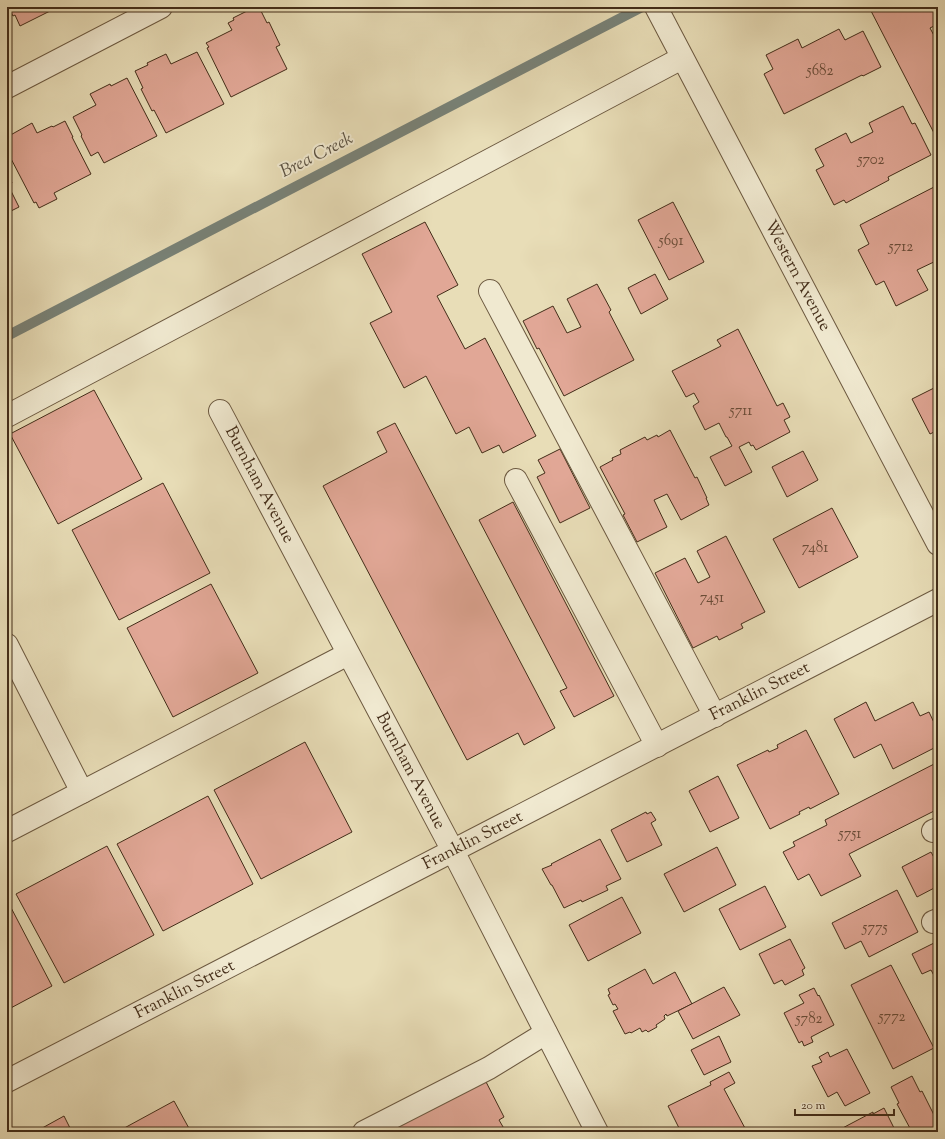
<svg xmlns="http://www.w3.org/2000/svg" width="945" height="1139" viewBox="0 0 945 1139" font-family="'Sorts Mill Goudy',serif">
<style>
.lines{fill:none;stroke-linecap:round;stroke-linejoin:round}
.stream{stroke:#788278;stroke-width:10}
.building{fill:#e1a796;stroke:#432d19}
.minor-casing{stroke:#6c5940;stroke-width:24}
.minor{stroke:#f0e9d0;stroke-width:22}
.labels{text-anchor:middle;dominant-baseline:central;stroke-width:4;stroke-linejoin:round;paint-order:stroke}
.number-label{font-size:15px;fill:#6a4c38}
.street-label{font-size:17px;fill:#432d19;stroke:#f0e9d0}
.water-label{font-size:18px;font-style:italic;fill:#595041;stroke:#f0e9d0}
</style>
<rect width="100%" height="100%" fill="#e8ddb7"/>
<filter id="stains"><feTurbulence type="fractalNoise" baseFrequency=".005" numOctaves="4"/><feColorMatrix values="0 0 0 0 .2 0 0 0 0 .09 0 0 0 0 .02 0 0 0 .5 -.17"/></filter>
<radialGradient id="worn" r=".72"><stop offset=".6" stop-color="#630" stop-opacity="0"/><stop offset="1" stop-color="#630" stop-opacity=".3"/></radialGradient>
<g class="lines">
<path class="stream" d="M7,336l635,-329"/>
</g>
<g class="building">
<path d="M8,7h50l-38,19 -5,-11 -2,1z"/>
<path d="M259,7l8,16 2,-1 11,23 -4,2 11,22 -56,28 -24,-49 2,-1 -3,-4 26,-13 -4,-7 6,-3 -1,-2 20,-10 1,2z"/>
<path d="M873,7h65v17l-8,4 8,15v89l-4,1 -64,-124z"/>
<path d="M839,29l6,11 18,-9 18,36 -18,9 -1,-1 -78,39 -20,-40 9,-5 -7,-14 32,-16 4,9z"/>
<path d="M197,52l27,52 -58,29 -12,-23 -2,1 -11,-22 2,-1 -8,-17 13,-6 -1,-2 19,-9 5,10z"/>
<path d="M127,78l30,58 -53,27 -6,-11 -7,4 -10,-20 1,-1 -9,-18 23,-12 -6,-11 20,-10 1,2z"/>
<path d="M903,106l9,18 3,-1 16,32 -43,22 1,3 -43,23 -2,-3 -10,5 -18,-35 8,-4 -9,-17 31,-16 5,10 22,-11 -4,-9z"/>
<path d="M65,121l8,16h-1l19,37 -37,19 3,6 -18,9 -3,-6 -2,1 -27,-52v-14l25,-14 5,10 15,-7 1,1z"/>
<path d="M7,172l5,11 -4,2 11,22 -12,6z"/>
<path d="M936,186l1,1h1v73l-21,10 11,20 -32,16 -12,-25 -8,4 -18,-35 11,-6 -9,-19z"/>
<path d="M673,202l31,60 -35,18 -31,-60z"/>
<path d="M425,222l33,63 -21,11 28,53 20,-11 51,98 -33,17 -4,-8 -17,8 -13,-26 -13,7 -30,-58 -22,12 -34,-65 22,-11 -30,-58z"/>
<path d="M655,274l13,25 -27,15 -13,-26z"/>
<path d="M597,284l14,26 -2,2 25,48 -70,36 -25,-48 -2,1 -14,-28 30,-15 14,27 14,-6 -14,-28z"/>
<path d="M738,329l39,77 6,-3 7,14 -6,3 6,12 -34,18 -3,-5 -2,1 -2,-4 -10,5 13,25 -27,14 -15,-29 22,-11 -5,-9h-1l-7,-14 -14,7 -12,-24 6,-4 -5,-9 -8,4 -14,-26 49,-25 -4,-6z"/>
<path d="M938,386v44l-8,4 -18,-35z"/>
<path d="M94,390l48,89 -84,45 -48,-90z"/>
<path d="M395,423l160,305 -31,17 -6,-12 -51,27 -144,-274 64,-34 -10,-20z"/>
<path d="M670,430l25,48 2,-1 10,21h-1l3,7 -28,15 -14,-26 -13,6 13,27 -30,15 -14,-27 2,-1 -25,-47 13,-7 -1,-2 9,-4 -1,-4 25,-13 2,3 10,-5 1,2z"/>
<path d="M560,449l30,59 -30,15 -23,-46 8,-4 -7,-13z"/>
<path d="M803,451l15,29 -31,17 -15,-30z"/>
<path d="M163,483l47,90 -91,47 -47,-90z"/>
<path d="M513,502l101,194 -40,21 -14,-26 7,-3 -88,-168z"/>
<path d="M832,508l26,49 -59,31 -26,-49z"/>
<path d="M726,536l39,76 -24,12 2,4 -24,12 -2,-4 -24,12 -38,-75 30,-15 13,25 12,-6 -13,-26z"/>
<path d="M211,584l47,89 -85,44 -46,-89z"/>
<path d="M866,702l9,19 38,-19 7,14 9,-4 9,19v15l-45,23 -12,-25 -27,14 -20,-39z"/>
<path d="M806,730l33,64 -29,15 -1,-2 -10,5 1,2 -30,15 -33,-64 31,-15 1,2 9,-4 -1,-3z"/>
<path d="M305,742l47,90 -91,47 -47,-89z"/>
<path d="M938,762v47l-89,45 12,22 -40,20 -12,-22 -11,6 -15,-28 12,-6 -2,-4 34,-17 -2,-5z"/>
<path d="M718,776l21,42 -29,14 -21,-41z"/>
<path d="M208,796l45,88 -90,47 -46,-87z"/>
<path d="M646,812l1,2 4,-2 5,8 -5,3 11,22 -35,17 -16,-32z"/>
<path d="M600,839l21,40 -15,7 2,4 -26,12 -1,-2 -17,8 -12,-23h-1l-9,-16 10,-4 -1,-1z"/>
<path d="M107,846l47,89 -90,48 -48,-89z"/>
<path d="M717,847l19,38 -52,27 -20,-38z"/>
<path d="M931,852l7,13v21l-21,11 -15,-30z"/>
<path d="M765,886l21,41 -46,23 -21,-41z"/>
<path d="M897,890l21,42 -49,25 -8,-16 -16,8 -13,-26z"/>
<path d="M622,897l19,36 -53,28 -19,-36z"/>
<path d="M7,900l45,86 -45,24z"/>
<path d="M790,939l15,29 -3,2 2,5 -19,10 -3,-5 -8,4 -15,-30z"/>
<path d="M938,941v42l-7,-13 -9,4 -10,-20z"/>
<path d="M891,965l43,83 -41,21 -42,-84z"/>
<path d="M645,969l8,15 22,-12 17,32 -25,12 -1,-2 -2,2 1,3 -9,6 1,2 -9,5 -2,-2 -4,2 -2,-4 -9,5 -1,-1 -5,2 -12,-23 5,-2 -3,-5 -2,1 -5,-10 2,-1 -2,-5z"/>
<path d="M724,987l16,28 -47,24 -15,-28z"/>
<path d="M814,988l4,8 1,-1 15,30 -23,12 2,5 -9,4 -2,-5 -3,2 -15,-30 20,-10 -5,-8z"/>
<path d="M719,1036l12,26 -27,13 -13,-25z"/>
<path d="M847,1049l23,44 -25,13 -8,-14 -9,5 -16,-31 10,-4 -3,-5 9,-5 2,5z"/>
<path d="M729,1072l6,11 -11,6 22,41 -4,2h-61l-13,-26 43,-21 -1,-3z"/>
<path d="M483,1076l21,41 -5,3 7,12h-131z"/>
<path d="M912,1076l8,16 2,-1 16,32v9h-26l-15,-28 2,-1 -8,-16z"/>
<path d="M174,1101l17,31h-74z"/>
<path d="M884,1108l12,24h-61l38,-20v2z"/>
<path d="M64,1116l8,16h-37z"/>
</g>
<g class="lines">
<defs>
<g id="minor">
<path d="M656,7l282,537"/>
<path d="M7,87l154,-80"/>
<path d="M490,291l225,425"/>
<path d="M220,411l233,440 144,281"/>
<path d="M7,416l675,-358"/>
<path d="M516,480l141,266"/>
<path d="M7,645l75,147"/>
<path d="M7,831l341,-177"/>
<path d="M933,831l5,-2"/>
<path d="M933,922l5,-2"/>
<path d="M7,1081l931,-481"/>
<path d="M364,1132l125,-64 57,-35"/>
</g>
</defs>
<use href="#minor" class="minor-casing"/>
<use href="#minor" class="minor"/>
</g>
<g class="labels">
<g class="number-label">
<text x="820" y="71">5682</text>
<text x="871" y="160">5702</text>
<text x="671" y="241">5691</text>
<text x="901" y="247">5712</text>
<text x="741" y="411">5711</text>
<text x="815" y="548">7481</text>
<text x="712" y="598">7451</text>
<text x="850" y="834">5751</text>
<text x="875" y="928">5775</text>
<text x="892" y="1017">5772</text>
<text x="809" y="1019">5782</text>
</g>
<g class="street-label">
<text transform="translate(797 276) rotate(62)">Western Avenue</text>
<text transform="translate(259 485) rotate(62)">Burnham Avenue</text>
<text transform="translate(760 692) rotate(-27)">Franklin Street</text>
<text transform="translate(410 771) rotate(62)">Burnham Avenue</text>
<text transform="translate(473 841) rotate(-27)">Franklin Street</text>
<text transform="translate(185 990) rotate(-27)">Franklin Street</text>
</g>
<g class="water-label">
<text transform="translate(317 156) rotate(-27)">Brea Creek</text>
</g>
</g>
<rect width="945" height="1139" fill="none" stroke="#e8ddb7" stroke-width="24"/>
<rect x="8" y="8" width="929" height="1123" fill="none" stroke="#432d19" stroke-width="2"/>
<rect x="12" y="12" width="921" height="1115" fill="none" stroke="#432d19"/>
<path d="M795 1109v6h99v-6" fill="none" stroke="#432d19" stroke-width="2"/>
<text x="801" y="1109" font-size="12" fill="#432d19" stroke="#f0e9d0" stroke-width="3" paint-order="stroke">20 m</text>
<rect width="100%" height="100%" filter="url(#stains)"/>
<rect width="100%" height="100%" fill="url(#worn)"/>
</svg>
